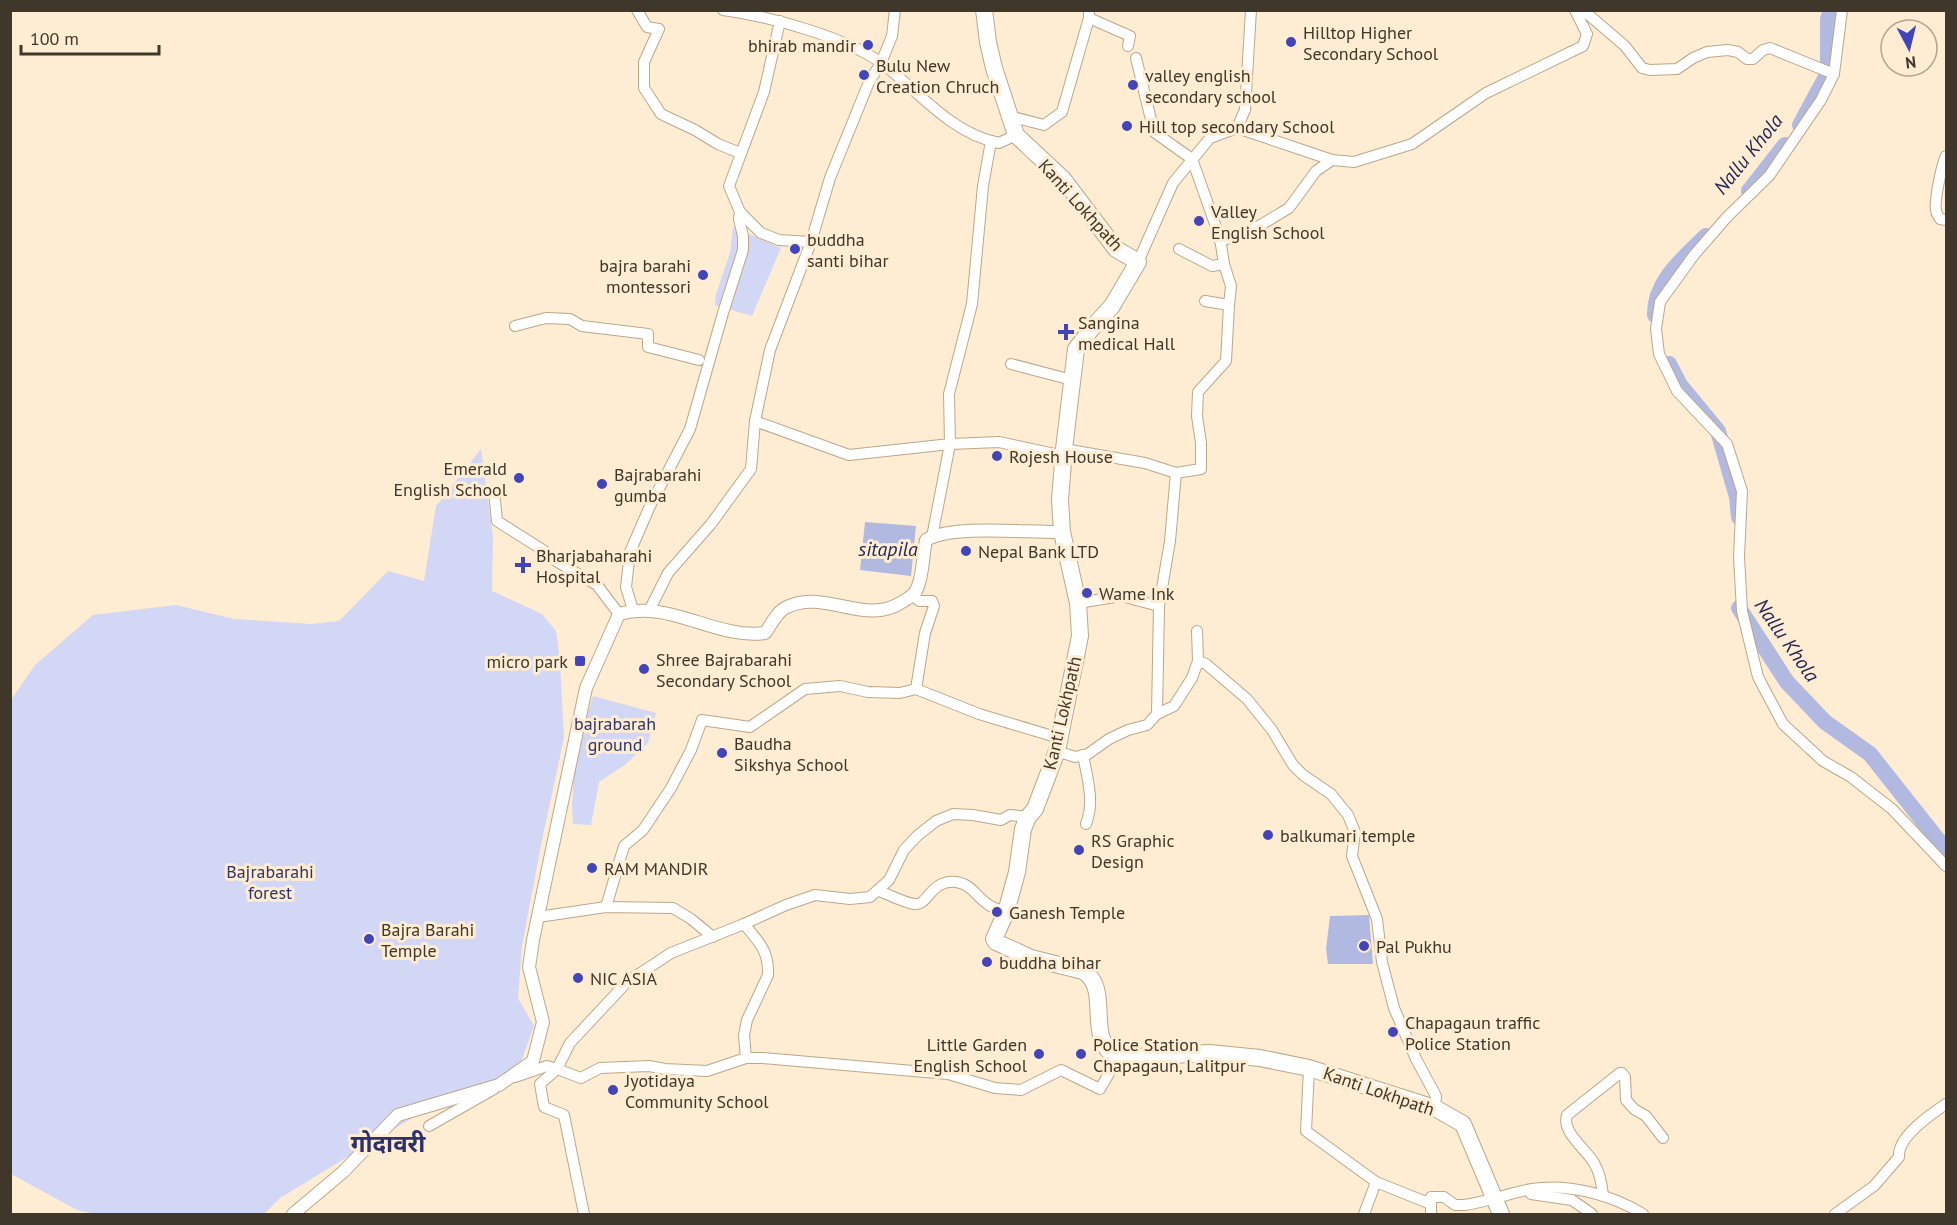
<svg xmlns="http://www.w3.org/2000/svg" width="1957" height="1225" viewBox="0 0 1957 1225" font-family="'PT Sans','Noto Sans Devanagari',sans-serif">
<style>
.green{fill:#d1d7f4}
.water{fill:#b1b9e0}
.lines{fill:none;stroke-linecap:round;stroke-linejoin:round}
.river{stroke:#b1b9e0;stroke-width:16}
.minor-casing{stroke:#bca788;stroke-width:12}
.tertiary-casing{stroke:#bca788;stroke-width:14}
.primary-casing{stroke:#bca788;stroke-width:18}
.minor{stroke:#fff;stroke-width:10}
.tertiary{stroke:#fff;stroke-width:12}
.primary{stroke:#fff;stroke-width:16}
.poi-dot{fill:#4244b9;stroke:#feedd3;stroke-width:2}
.labels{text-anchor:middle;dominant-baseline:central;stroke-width:6;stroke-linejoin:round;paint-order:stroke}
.poi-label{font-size:18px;fill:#3f372a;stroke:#feedd3;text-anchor:start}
.street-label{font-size:18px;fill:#3f372a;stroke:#feedd3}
.park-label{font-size:18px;fill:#2f3568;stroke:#feedd3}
.water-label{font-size:20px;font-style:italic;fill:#232859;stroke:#feedd3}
.district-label{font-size:24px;font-weight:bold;fill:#2b306b;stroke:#feedd3}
</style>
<rect width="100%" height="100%" fill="#feedd3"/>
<g class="green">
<path d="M733,227l48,21 -29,68 -37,-11 1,-11 14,-41z"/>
<path d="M481,449l12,87 -1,55 50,23 14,17 4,30 4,77 -22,102 -20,106 -4,52 16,28 -13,36 -26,18 -66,28 -67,40 -82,50 -16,16h-169l-18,-4 -66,-36v-474l24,-35 58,-50 83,-10 58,14 77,5 28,-3 49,-50 36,10 12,-75z"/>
<path d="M593,696l63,17 -8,30 -22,21 -27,18 -8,43 -18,-1 -1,-19 3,-50z"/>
</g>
<g class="water">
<path d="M865,522l51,4 -5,50 -51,-6z"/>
<path d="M1369,915l4,49h-45l-2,-15 4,-33z"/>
</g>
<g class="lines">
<g class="river">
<path d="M1800,125l28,-52v-54l3,-9"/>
<path d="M1749,191l36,-46"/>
<path d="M1655,315c-1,-34 29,-57 51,-79"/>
<path d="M1669,364l11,21 38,46 19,66 2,20"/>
<path d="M1739,608l48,74 38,40 45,32 76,96"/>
</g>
<defs>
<g id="minor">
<path d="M637,10l10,17 12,2 -15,33v26l17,26 34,16 23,14 22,9"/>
<path d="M723,10c45,6 123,27 160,54 36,28 69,70 116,79l17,-8"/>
<path d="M1583,10l42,36 17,22 8,2 27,-1 16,-11 14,-6 21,-2 10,2 9,7h6l10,-9 7,-2 64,26"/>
<path d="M1842,10l-8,64 -13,26 -52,76 -42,41 -33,38 -34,47 -4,27 3,25 18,37 50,53 15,47 -3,66 3,54 16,66 25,47 40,37 28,16 41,32 54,57"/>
<path d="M1089,18l41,18 -2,10"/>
<path d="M1136,58l18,74 38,27 28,79 4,26"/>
<path d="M1009,116l35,9 18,-13 27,-94v-8"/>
<path d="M1237,128l95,32 22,2 58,-18 74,-51 97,-47 4,-12 -12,-24"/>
<path d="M1946,156c-4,7 -12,46 -10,54 0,4 2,5 4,9l6,1"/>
<path d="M1220,241l29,-9 40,-24 27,-37 16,-11"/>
<path d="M811,242l19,-64 39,-96 12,-19 11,-27 3,-26"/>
<path d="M1179,249l33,17 12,-2 7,22 -2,19"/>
<path d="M1138,262l35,-79 37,-45 27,-10 8,-18 6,-100"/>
<path d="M515,326l31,-8 24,1 12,7 66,8v13l51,13"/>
<path d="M1011,364l61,16"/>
<path d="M755,421l94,34 101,-11 49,-2 65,14"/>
<path d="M1064,449l81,14 31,10 25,-4v-26l-4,-27 1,-24 28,-31 3,-56 -24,-4"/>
<path d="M494,491l3,30 49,31 10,9 41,24 22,29"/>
<path d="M932,537l18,-93 -1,-50 23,-90 11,-118 8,-45"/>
<path d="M913,595l6,6h13l2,5 -9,27 -9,56"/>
<path d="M1078,603l43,-7 38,10 11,-65 6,-68"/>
<path d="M650,609l18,-36 43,-49 40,-55 4,-48 15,-71 41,-108 -32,-2 -18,-7 -21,-21"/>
<path d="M633,610l-7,-23 4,-35 20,-46 40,-77 33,-116 20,-63v-14l-4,-17 1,-7 -11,-26 35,-94 16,-71"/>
<path d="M1198,661l8,3 41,35 25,31 21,35 10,10 28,19 17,21 7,17 -3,24 25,63 5,43 12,46 22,51 20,37 -1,12"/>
<path d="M1157,714l2,-108"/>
<path d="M1057,751l18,6 13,-3 21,-15 19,-9 19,-5 10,-11 17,-8 18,-28 6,-17 -1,-30"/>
<path d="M1083,755c4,22 12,47 3,69"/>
<path d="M879,891c11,4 23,11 35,13 14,3 16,-25 42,-22 16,2 20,15 33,23 5,4 12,5 17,7"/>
<path d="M606,907l18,-61 19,-16 28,-42 20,-38 11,-30 48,7 55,-38 35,-3 28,6 32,1 16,-4 63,25 80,24"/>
<path d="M538,917l68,-10 67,1 18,11 22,18"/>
<path d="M744,924c15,18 25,27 24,51l-21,45 -3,15 2,23"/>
<path d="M1309,1068l-3,63 70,51 -12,32"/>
<path d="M515,1077l32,-11 10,3 13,-26 57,-61 44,-29 73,-29 42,-19 29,-10 35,4 20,-2 19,-17 15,-30 13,-14 19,-15 17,-7 20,1 28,5 9,-5 18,2"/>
<path d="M429,1126l65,-37"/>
<path d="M1376,1182l55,22v10"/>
<path d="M1531,1194l41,6 20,14"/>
<path d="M1603,1196c-1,-12 -3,-23 -9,-33 -8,-14 -33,-31 -27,-48l53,-42h2l3,4 1,23 8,9 12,7 17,22"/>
<path d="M1431,1204v-7h13l11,8h9c23,-3 45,-12 68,-16 37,-6 80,6 111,25"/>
<path d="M584,1214l-20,-99 -20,-8 -4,-23 17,-15 24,9 19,-10 49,-2 16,3 42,2 39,-13h17l185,16 47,14 26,2 40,-20 39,19 18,-31"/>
<path d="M1835,1214l39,-28 25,-29c-2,-20 32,-43 47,-53"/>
</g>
<path id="tertiary" d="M293,1214l50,-42 55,-57 101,-30 34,-24 10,-39 -14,-55 4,-27 53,-252 33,-74c51,-15 97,26 146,19 6,-8 12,-21 20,-25 38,-21 80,19 117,-6 7,-4 14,-8 16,-16 5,-12 5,-32 8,-46 27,-16 103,-7 136,-8"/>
<path id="primary" d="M984,10l4,32 6,26 22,67 47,44 53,70 22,13 -26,44 -20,22 -16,21 -12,100 -4,51 2,32 16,71 2,33 -23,115 -22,58 -7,8 -5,12 -6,43 -11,40 -12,27 2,3 35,16 52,13c30,18 0,68 35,87l91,-5 51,5 49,10 126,40 28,16 38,90"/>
</defs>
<use href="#minor" class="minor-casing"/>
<use href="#tertiary" class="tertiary-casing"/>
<use href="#primary" class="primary-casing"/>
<use href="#minor" class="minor"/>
<use href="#tertiary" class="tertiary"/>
<use href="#primary" class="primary"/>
</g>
<g class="poi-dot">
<circle cx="1291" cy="42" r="6"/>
<circle cx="868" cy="45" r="6"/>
<circle cx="864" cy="75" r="6"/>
<circle cx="1133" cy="85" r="6"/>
<circle cx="1127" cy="126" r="6"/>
<circle cx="1199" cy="221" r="6"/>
<circle cx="795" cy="249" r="6"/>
<circle cx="703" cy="275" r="6"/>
<path d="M1063 323h6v6h6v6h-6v6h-6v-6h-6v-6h6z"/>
<circle cx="997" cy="456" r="6"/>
<circle cx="519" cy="478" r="6"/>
<circle cx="602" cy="484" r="6"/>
<circle cx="966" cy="551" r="6"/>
<path d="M520 556h6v6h6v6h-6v6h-6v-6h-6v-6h6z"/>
<circle cx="1087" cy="593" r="6"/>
<rect x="574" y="655" width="12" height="12" rx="3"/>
<circle cx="644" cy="669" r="6"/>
<circle cx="722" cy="753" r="6"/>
<circle cx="1268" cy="835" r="6"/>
<circle cx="1079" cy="850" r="6"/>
<circle cx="592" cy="868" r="6"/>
<circle cx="997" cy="912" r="6"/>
<circle cx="369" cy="939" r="6"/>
<circle cx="1364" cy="946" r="6"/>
<circle cx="987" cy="962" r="6"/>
<circle cx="578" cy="978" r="6"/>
<circle cx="1393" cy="1032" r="6"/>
<circle cx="1039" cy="1054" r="6"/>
<circle cx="1081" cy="1054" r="6"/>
<circle cx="613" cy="1090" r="6"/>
</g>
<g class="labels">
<g class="poi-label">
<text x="1303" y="32">Hilltop Higher<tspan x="1303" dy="21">Secondary School</tspan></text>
<text x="856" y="45" text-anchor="end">bhirab mandir</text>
<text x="876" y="65">Bulu New<tspan x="876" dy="21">Creation Chruch</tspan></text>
<text x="1145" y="75">valley english<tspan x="1145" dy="21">secondary school</tspan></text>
<text x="1139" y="126">Hill top secondary School</text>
<text x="1211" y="211">Valley<tspan x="1211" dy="21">English School</tspan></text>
<text x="807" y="239">buddha<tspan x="807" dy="21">santi bihar</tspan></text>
<text x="691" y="265" text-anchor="end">bajra barahi<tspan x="691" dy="21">montessori</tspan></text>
<text x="1078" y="322">Sangina<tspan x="1078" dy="21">medical Hall</tspan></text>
<text x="1009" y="456">Rojesh House</text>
<text x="507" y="468" text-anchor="end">Emerald<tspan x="507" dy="21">English School</tspan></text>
<text x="614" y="474">Bajrabarahi<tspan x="614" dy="21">gumba</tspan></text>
<text x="978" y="551">Nepal Bank LTD</text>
<text x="536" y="555">Bharjabaharahi<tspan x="536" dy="21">Hospital</tspan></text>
<text x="1099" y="593">Wame Ink</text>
<text x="656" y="659">Shree Bajrabarahi<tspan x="656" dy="21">Secondary School</tspan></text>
<text x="568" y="661" text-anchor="end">micro park</text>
<text x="734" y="743">Baudha<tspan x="734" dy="21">Sikshya School</tspan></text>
<text x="1280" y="835">balkumari temple</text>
<text x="1091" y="840">RS Graphic<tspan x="1091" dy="21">Design</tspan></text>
<text x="604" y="868">RAM MANDIR</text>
<text x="1009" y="912">Ganesh Temple</text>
<text x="381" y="929">Bajra Barahi<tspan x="381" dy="21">Temple</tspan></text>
<text x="1376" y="946">Pal Pukhu</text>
<text x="999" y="962">buddha bihar</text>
<text x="590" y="978">NIC ASIA</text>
<text x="1405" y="1022">Chapagaun traffic<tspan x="1405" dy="21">Police Station</tspan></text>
<text x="1027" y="1044" text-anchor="end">Little Garden<tspan x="1027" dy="21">English School</tspan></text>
<text x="1093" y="1044">Police Station<tspan x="1093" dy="21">Chapagaun, Lalitpur</tspan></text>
<text x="625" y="1080">Jyotidaya<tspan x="625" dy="21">Community School</tspan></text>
</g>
<g class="street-label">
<text transform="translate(1081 205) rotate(48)">Kanti Lokhpath</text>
<text transform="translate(1062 713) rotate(-77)">Kanti Lokhpath</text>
<text transform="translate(1379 1091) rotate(19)">Kanti Lokhpath</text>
</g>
<g class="park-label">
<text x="615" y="723">bajrabarah<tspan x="615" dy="21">ground</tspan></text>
<text x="270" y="871">Bajrabarahi<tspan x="270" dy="21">forest</tspan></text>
</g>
<g class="water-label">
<text transform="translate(1748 154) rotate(-51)">Nallu Khola</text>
<text x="888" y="549">sitapila</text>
<text transform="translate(1787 640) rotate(55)">Nallu Khola</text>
</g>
<g class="district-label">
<text x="388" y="1143">गोदावरी</text>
</g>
</g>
<rect width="1957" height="1225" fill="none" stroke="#3f372a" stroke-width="24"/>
<g transform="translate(1909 48) rotate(173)"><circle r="28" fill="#feedd3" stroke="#b2a48f" stroke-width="1.5"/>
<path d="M0-4.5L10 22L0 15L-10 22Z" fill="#4244b9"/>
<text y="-9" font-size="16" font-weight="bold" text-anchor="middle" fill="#3f372a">N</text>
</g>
<path d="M21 45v9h138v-9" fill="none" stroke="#3f372a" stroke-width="3"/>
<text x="30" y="45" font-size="18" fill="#3f372a" stroke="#feedd3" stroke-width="4.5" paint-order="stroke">100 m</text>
</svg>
